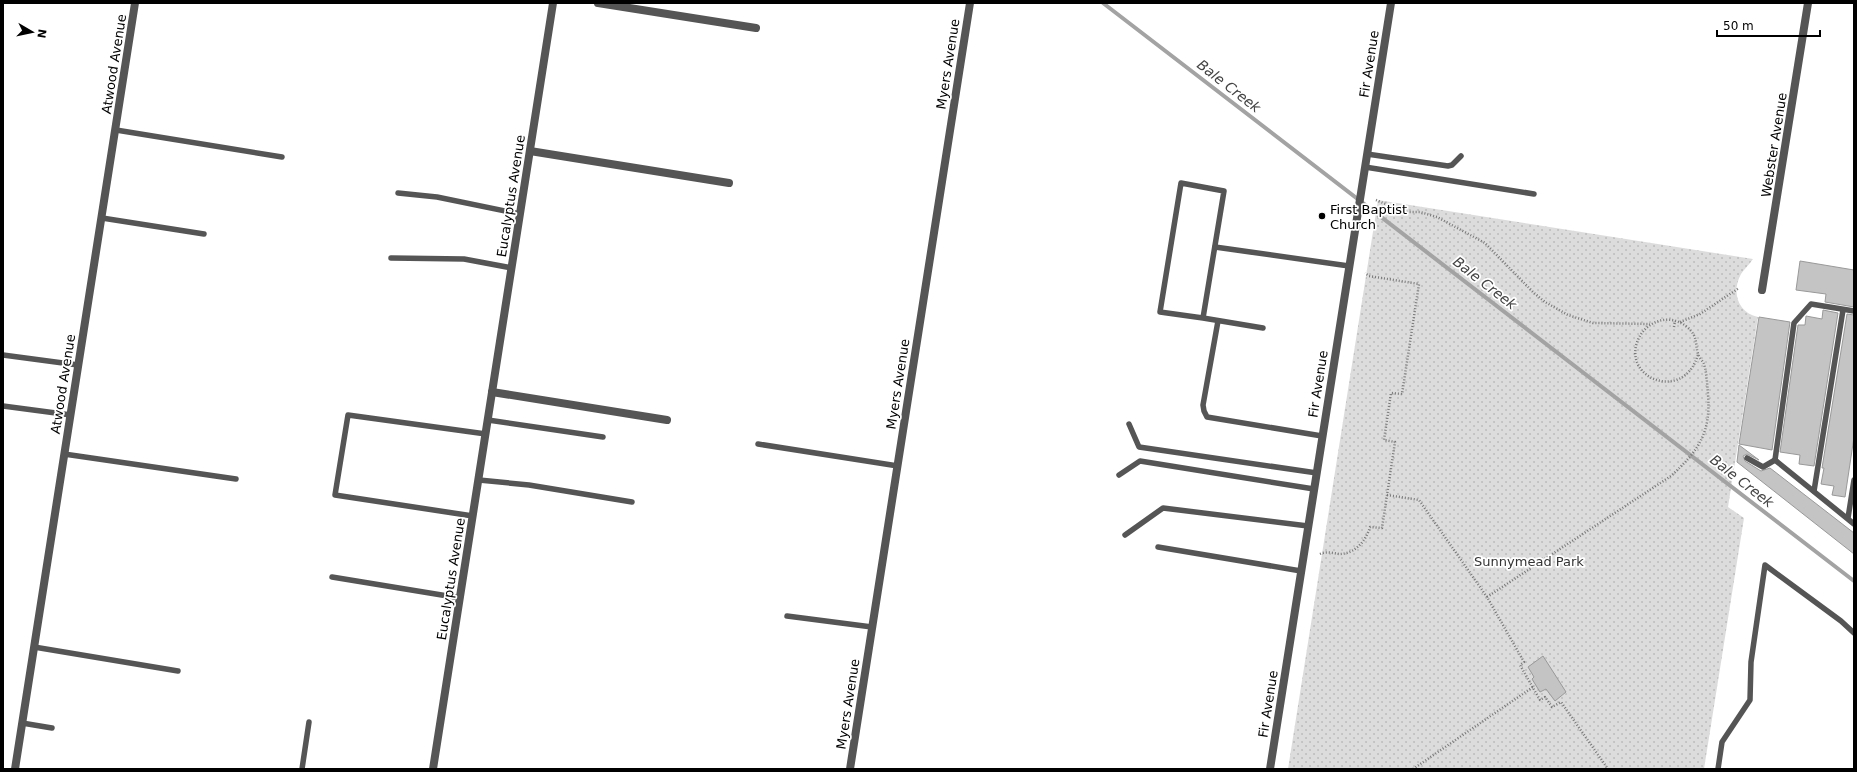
<svg xmlns="http://www.w3.org/2000/svg" width="1857" height="772" viewBox="0 0 1857 772" font-family="'DejaVu Sans',sans-serif">
<style>
.park{fill:url(#park-dots)}
.lines{fill:none;stroke-linecap:round;stroke-linejoin:round}
.stream{stroke:#a3a3a3;stroke-width:4}
.building{fill:#c4c4c4;stroke:#999}
.path{stroke:#777;stroke-width:2.5;stroke-dasharray:1 2;stroke-linecap:butt}
.service{stroke:#555;stroke-width:5.5}
.minor{stroke:#555;stroke-width:8}
.tertiary{stroke:#555;stroke-width:8}
.poi-dot{fill:#000;stroke:#fff;stroke-width:1.5}
.labels{text-anchor:middle;dominant-baseline:central;stroke-width:3.5;stroke-linejoin:round;paint-order:stroke}
.street-label{font-size:13px;fill:#000;stroke:#fff}
.poi-label{font-size:13px;fill:#000;stroke:#fff;text-anchor:start}
.park-label{font-size:13px;fill:#333;stroke:#fff}
.water-label{font-size:14px;font-style:italic;fill:#444;stroke:#fff}
</style>
<defs>
<pattern id="park-dots" width="8" height="8" patternUnits="userSpaceOnUse"><rect width="8" height="8" fill="#dcdcdc"/><path d="M2 2h.1M6 6h.1" fill="none" stroke="#bbb" stroke-width="1.8" stroke-linecap="round"/></pattern>
</defs>
<rect width="100%" height="100%" fill="#fff"/>
<path class="park" d="M1378,200l375,59c-4,6 -9,10 -12,15 -10,18 -3,39 17,43l-30,190 16,11 -40,251h-416z"/>
<g class="lines">
<path class="stream" d="M1103,3l751,578"/>
</g>
<g class="building">
<path d="M1800,261l54,9v37l-29,-5 1,-8 -30,-4z"/>
<path d="M1823,310l15,3 -24,153 -15,-2 1,-9 -20,-3 18,-127h7l1,-9 16,3z"/>
<path d="M1847,314l7,1v122l-9,60 -13,-2 2,-9 -13,-2 3,-16h-2z"/>
<path d="M1759,317l31,5 -18,128 -33,-6z"/>
<path d="M1739,445l20,15 -12,-6 -4,2 2,5 16,10 9,-3 84,65v21l-117,-92z"/>
<path d="M1543,656l23,36 -11,9 -9,-12 -6,3 -8,-13 2,-2 -6,-10z"/>
</g>
<g class="lines">
<g class="path">
<path d="M1376,200l29,12h15l17,5 48,26 49,50 11,9 23,13 25,8 57,1"/>
<path d="M1680,322l20,-8 39,-26"/>
<path d="M1674,327l1,-6"/>
<path d="M1387,495l32,5 68,97 37,65 -4,3 20,35 5,-3 7,10 9,-5 47,67"/>
<path d="M1320,554c6,-3 13,-1 19,0 16,0 27,-13 31,-27l12,1 13,-86 -11,-2 7,-47 11,1 17,-110 -50,-8 -4,-3"/>
<path d="M1487,597l184,-121c28,-26 40,-43 37,-82 -1,-10 -1,-20 -4,-30 -1,-3 -5,-6 -6,-10 -3,-11 0,-18 -11,-27 -19,-16 -46,-4 -51,19 -8,36 50,54 62,8"/>
<path d="M1413,769l120,-82"/>
</g>
<g class="service">
<path d="M116,130l166,27"/>
<path d="M1367,154l81,12 4,-1 9,-9"/>
<path d="M1365,167l169,27"/>
<path d="M398,193l39,4 83,17"/>
<path d="M102,218l102,16"/>
<path d="M1215,247l134,19"/>
<path d="M391,258l73,1 48,9"/>
<path d="M1203,318l-43,-6 21,-129 43,8 -21,127 60,10"/>
<path d="M1218,321l-15,84 1,6 3,6 115,19"/>
<path d="M3,355l75,10"/>
<path d="M3,406l68,9"/>
<path d="M488,420l115,17"/>
<path d="M1129,424l10,23 178,26"/>
<path d="M758,444l140,22"/>
<path d="M64,454l172,25"/>
<path d="M1747,458l16,9 12,-7"/>
<path d="M1775,460l19,-137 17,-19 43,7"/>
<path d="M1775,460l79,64"/>
<path d="M1119,475l21,-14 174,28"/>
<path d="M479,480l50,5 103,17"/>
<path d="M1814,491l29,-181"/>
<path d="M473,516l-138,-21 13,-80 138,19"/>
<path d="M1848,518l6,-38"/>
<path d="M1125,535l38,-27 145,18"/>
<path d="M1158,547l143,24"/>
<path d="M332,577l128,21"/>
<path d="M787,616l85,11"/>
<path d="M34,647l144,24"/>
<path d="M22,723l30,5"/>
<path d="M302,769l7,-47"/>
<path d="M1718,769l4,-27 28,-42 1,-38 14,-97 76,56 13,12"/>
</g>
<g class="minor">
<path d="M598,3l158,25"/>
<path d="M530,151l199,32"/>
<path d="M1762,290l46,-287"/>
<path d="M492,392l175,28"/>
<path d="M15,769l120,-766"/>
<path d="M850,769l120,-766"/>
<path d="M1270,769l121,-766"/>
</g>
<path class="tertiary" d="M433,769l120,-766"/>
</g>
<circle class="poi-dot" cx="1322" cy="216" r="4"/>
<g class="labels">
<g class="street-label">
<text transform="translate(114 64) rotate(-81)">Atwood Avenue</text>
<text transform="translate(948 64) rotate(-81)">Myers Avenue</text>
<text transform="translate(1369 64) rotate(-81)">Fir Avenue</text>
<text transform="translate(1774 145) rotate(-81)">Webster Avenue</text>
<text transform="translate(511 196) rotate(-81)">Eucalyptus Avenue</text>
<text transform="translate(63 384) rotate(-81)">Atwood Avenue</text>
<text transform="translate(898 384) rotate(-81)">Myers Avenue</text>
<text transform="translate(1318 384) rotate(-81)">Fir Avenue</text>
<text transform="translate(451 579) rotate(-81)">Eucalyptus Avenue</text>
<text transform="translate(848 704) rotate(-81)">Myers Avenue</text>
<text transform="translate(1268 704) rotate(-81)">Fir Avenue</text>
</g>
<g class="poi-label">
<text x="1330" y="209">First Baptist<tspan x="1330" dy="15">Church</tspan></text>
</g>
<g class="park-label">
<text x="1529" y="561">Sunnymead Park</text>
</g>
<g class="water-label">
<text transform="translate(1229 86) rotate(38)">Bale Creek</text>
<text transform="translate(1485 283) rotate(38)">Bale Creek</text>
<text transform="translate(1742 481) rotate(38)">Bale Creek</text>
</g>
</g>
<rect width="1857" height="772" fill="none" stroke="#000000" stroke-width="8"/>
<g transform="translate(32 32) rotate(99)" stroke="#ffffff" stroke-width="3" paint-order="stroke">
<path d="M0-3L7 15L0 10L-7 15Z" fill="#000000"/>
<text y="-6" font-size="11" font-weight="bold" text-anchor="middle" fill="#000000">N</text>
</g>
<path d="M1717 30v6h103v-6" fill="none" stroke="#000000" stroke-width="2"/>
<text x="1723" y="30" font-size="12" fill="#000000" stroke="#ffffff" stroke-width="3" paint-order="stroke">50 m</text>
</svg>
